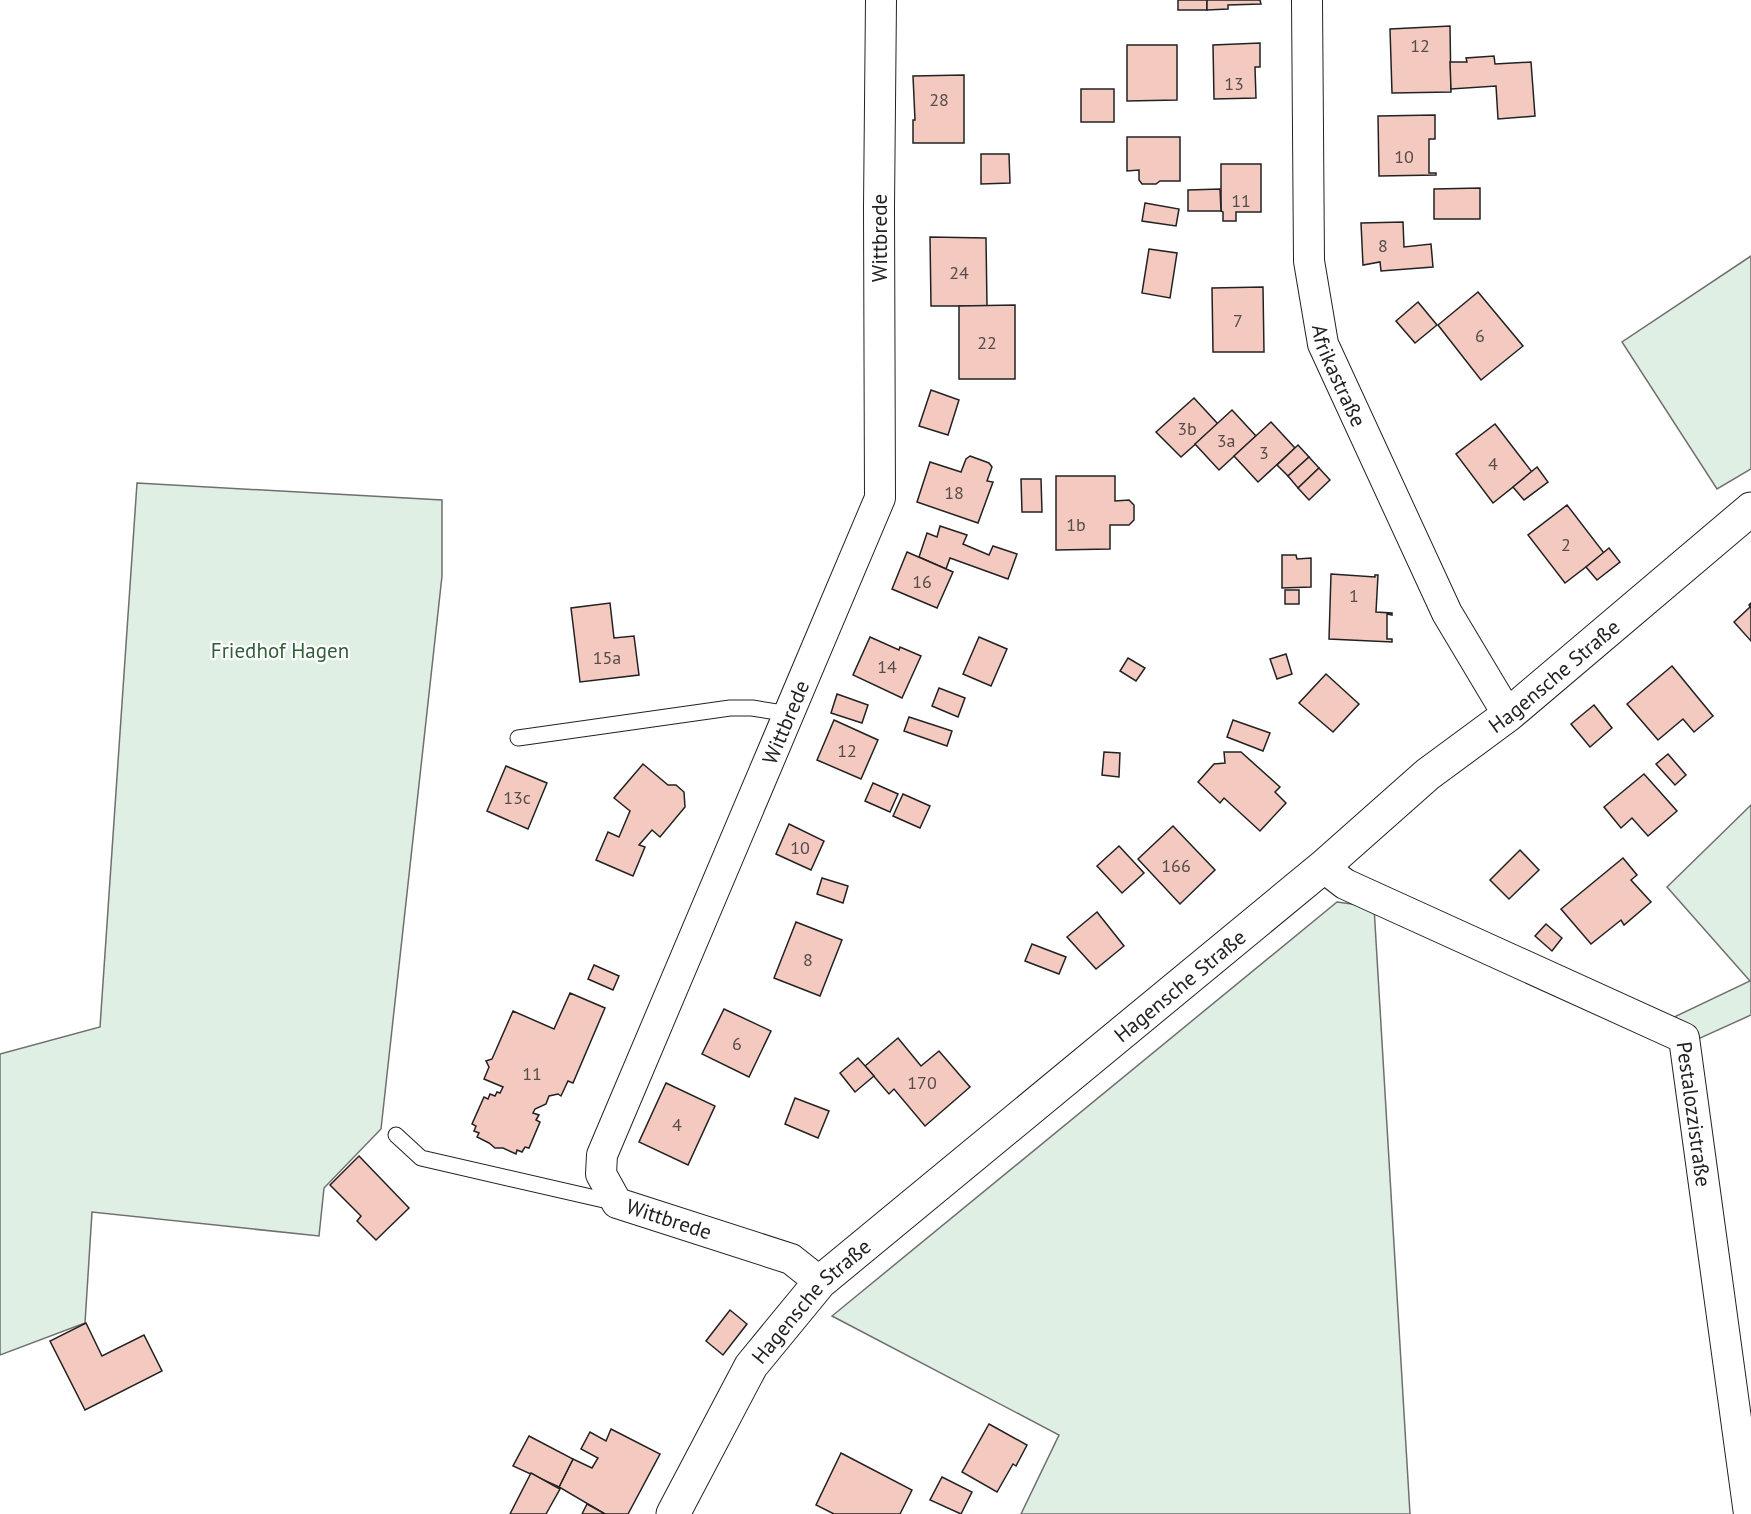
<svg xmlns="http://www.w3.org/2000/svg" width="1751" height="1514" viewBox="0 0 1751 1514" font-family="'PT Sans',sans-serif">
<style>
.green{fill:#e0efe3;stroke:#6f6f6f;stroke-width:1.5}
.building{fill:#f3c9c0;stroke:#222;stroke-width:1.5}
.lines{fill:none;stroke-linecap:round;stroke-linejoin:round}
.service-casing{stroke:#222;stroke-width:17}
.minor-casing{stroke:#222;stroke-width:32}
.tertiary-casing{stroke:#222;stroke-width:35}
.service{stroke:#fff;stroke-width:15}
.minor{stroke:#fff;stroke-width:30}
.tertiary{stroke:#fff;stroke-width:33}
.labels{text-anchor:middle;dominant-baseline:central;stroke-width:4.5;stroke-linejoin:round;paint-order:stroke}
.number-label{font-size:18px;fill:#564c4a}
.street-label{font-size:21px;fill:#222;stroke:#fff}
.park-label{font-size:21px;fill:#2f5e38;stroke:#fff}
</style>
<rect width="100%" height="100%" fill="#fff"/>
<g class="green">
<path d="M1751,256v213l-34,20 -95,-147z"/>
<path d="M137,483l305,17v76l-61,553 -57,59 -5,48 -227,-24 -7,111 -85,32v-301l100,-27z"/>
<path d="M1751,805v210l-55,25 -28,-20 82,-39 -83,-94z"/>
<path d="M1337,902l37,5 36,607h-389l38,-79 -227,-119z"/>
</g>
<g class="building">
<rect x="1178" y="0" width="29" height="10"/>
<path d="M1207,0h53l1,4 -33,1v4l-21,1z"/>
<path d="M1450,26l1,66 -59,1 -2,-64z"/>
<path d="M1260,43v24h-5l1,31 -42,1 -1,-54z"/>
<path d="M1127,45h50v55l-50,1z"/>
<path d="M1494,56l1,8 36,-2 4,54 -37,3 -2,-33 -45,3 -1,-27h17l-1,-4z"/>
<path d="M964,75v68h-51v-23h2l-2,-44z"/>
<rect x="1081" y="89" width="33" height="33"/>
<path d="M1435,115v24h-6v34h7v2l-57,1 -1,-60z"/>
<path d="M1127,137h53v44h-20l-4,3h-14l-3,-4v-10l-12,1z"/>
<path d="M981,154h28l1,29 -29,1z"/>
<path d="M1221,164h40v48h-25v9h-13v-9l-2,-1z"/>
<path d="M1480,188v31h-46v-30z"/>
<path d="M1220,189l1,22h-33v-21z"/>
<path d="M1145,203l34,6 -3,17 -34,-5z"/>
<path d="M1403,222l1,25 27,-3 2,23 -52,4 -1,-9 -17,3 -2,-42z"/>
<path d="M930,237l56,1 1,68h-56z"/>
<path d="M1149,249l28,4 -7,45 -28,-5z"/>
<path d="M1263,287l1,65h-51l-1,-64z"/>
<path d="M1478,292l45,54 -42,34 -43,-55z"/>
<path d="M1418,302l19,23 -22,18 -19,-22z"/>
<path d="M1015,305v74h-56v-73z"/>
<path d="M931,390l28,10 -11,35 -29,-9z"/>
<path d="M1194,398l24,26 -37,33 -25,-25z"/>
<path d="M1232,410l24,26 -37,34 -24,-26z"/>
<path d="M1271,422l24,26 -37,34 -24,-26z"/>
<path d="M1495,424l37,48 -39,31 -37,-49z"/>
<path d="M1298,445l11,12 -21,19 -11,-11z"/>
<path d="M970,456l19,7 3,4 -5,14 6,1 -15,41 -61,-21 13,-40 31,10 5,-13z"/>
<path d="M1309,457l10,11 -21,20 -10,-12z"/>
<path d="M1537,467l11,15 -24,18 -11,-13z"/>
<path d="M1319,468l11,12 -21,20 -11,-12z"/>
<path d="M1056,476h59v25l14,-1 5,5v15l-5,5h-19v24l-54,1z"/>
<path d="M1021,479h20l1,33h-20z"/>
<path d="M1567,505l37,48 -39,30 -37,-48z"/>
<path d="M940,526l27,9 -4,9 26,11 4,-9 24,8 -9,25 -58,-21 -4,11 -27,-12 8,-24 10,4z"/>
<path d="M1609,548l11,14 -23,18 -11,-13z"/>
<path d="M907,552l46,20 -16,36 -45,-19z"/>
<path d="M1282,555h14l1,4 14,-1v29l-29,1z"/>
<path d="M1331,574l44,3v-2h3l-2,37 16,1v2l-5,-1v25h5v3l-63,-3z"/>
<rect x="1285" y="590" width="14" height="14"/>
<path d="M610,603l4,35 20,-2 5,39 -59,7 -9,-74z"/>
<path d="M1751,603v38l-17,-19 16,-15 -1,-2z"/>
<path d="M870,637l29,13 1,-3 21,9 -19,42 -49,-23z"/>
<path d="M979,637l28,12 -16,37 -28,-12z"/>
<path d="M1286,654l6,20 -15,5 -7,-20z"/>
<path d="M1128,658l17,10 -9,13 -16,-10z"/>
<path d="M1672,666l41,50 -19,16 -11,-13 -25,21 -31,-36z"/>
<path d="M1326,674l33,30 -26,28 -34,-29z"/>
<path d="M939,688l26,10 -7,19 -26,-11z"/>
<path d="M837,694l31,11 -6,18 -31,-10z"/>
<path d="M1594,705l18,23 -22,19 -19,-23z"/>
<path d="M909,717l43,14 -5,15 -43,-15z"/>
<path d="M834,720l44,20 -17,39 -44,-19z"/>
<path d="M1233,720l37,13 -7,18 -36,-14z"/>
<path d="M1104,752l16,1 -1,24 -17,-2z"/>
<path d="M1224,752h17l39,35 -5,5 11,11 -26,28 -36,-33 -4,5 -22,-21 16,-18 11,-1z"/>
<path d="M1668,754l18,21 -11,10 -19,-21z"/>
<path d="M643,764l25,21h8l8,7 1,15 -25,30 -8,-7 -13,15 6,2 -12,29 -37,-16 12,-28 11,5 11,-26 -16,-13z"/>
<path d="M506,766l41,17 -19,46 -41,-18z"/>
<path d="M1644,774l33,37 -29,25 -16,-18 -11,10 -17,-21z"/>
<path d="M873,783l25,11 -8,18 -25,-11z"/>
<path d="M903,794l27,12 -10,22 -27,-12z"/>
<path d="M789,824l35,17 -13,29 -35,-16z"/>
<path d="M1173,826l42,44 -35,34 -42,-45z"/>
<path d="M1119,846l25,27 -22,20 -25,-27z"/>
<path d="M1520,850l19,20 -30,29 -19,-19z"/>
<path d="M1623,858l14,17 -6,5 20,22 -27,23 -3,-5 -30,24 -30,-35z"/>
<path d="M822,878l26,8 -5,17 -26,-9z"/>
<path d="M1097,912l27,34 -28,23 -29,-32z"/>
<path d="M796,922l46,18 -22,56 -46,-18z"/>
<path d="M1546,924l16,14 -10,13 -17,-15z"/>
<path d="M1032,944l34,13 -7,17 -34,-13z"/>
<path d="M594,965l25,11 -6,14 -25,-11z"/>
<path d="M570,993l35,15 -32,75 -5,-2 -7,15 -3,-2 -9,2 -3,8 -11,5 -2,4 6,2 -3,5 4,2 -11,26 -4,-1 -3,5 -5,-2 -1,4 -13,-6h-8l-6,-5 -12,-6 2,-4 -5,-2 2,-5 -4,-2 12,-27 4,2 2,-5 5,2 2,-4 3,1 3,-6 -19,-8 5,-12 -3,-6 6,-2 21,-48 41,18z"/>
<path d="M724,1009l47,22 -22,46 -47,-23z"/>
<path d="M898,1038l23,28 18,-15 31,36 -45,39 -31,-37 -5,5 -24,-28z"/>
<path d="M858,1058l16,18 -19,16 -15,-19z"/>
<path d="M666,1083l49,23 -27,59 -49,-23z"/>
<path d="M795,1098l34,13 -11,27 -33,-14z"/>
<path d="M359,1156l50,52 -33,32 -19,-19 4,-5 -31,-31z"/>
<path d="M730,1310l17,14 -24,31 -17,-14z"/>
<path d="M86,1323l16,33 42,-21 18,36 -77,39 -35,-69z"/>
<path d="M989,1424l38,21 -11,21 -3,-2 -16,28 -35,-20z"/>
<path d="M611,1429l49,25 -32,60h-23l-46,-27 14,-28 19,9 6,-10 -17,-9 9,-17 16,9z"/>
<path d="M529,1436l44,23 -14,28 -46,-21z"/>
<path d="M841,1453l71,37 -12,24h-66l-18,-9z"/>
<path d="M531,1473l29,16 -14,25h-36z"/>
<path d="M942,1477l30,15 -11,22 -31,-14z"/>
<path d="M587,1504l18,10h-23z"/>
</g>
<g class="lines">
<defs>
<g id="service">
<path d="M518,738l212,-30h22l37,6"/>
<path d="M396,1135l25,23 196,45"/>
</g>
<g id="minor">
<path id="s1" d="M1307,0l2,261 14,83 124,269 61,102"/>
<path id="s2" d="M1323,867l22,17 339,154 65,476"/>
<path id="s3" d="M820,1282l-29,-23 -174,-56 -16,-29 1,-19 278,-657 -1,-291 2,-207"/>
</g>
<g id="tertiary">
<path id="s4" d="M673,1514l78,-148 69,-84 503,-415 105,-93 80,-59 243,-206"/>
</g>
</defs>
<use href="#service" class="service-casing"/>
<use href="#minor" class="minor-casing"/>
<use href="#tertiary" class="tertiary-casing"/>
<use href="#service" class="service"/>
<use href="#minor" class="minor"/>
<use href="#tertiary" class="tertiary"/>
</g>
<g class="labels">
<g class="number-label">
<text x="1420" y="45">12</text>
<text x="1234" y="83">13</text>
<text x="939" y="99">28</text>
<text x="1404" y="156">10</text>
<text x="1241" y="200">11</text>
<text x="1383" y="245">8</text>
<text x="959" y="272">24</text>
<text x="1238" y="320">7</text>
<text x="1480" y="335">6</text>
<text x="987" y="342">22</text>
<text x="1187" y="428">3b</text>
<text x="1226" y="440">3a</text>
<text x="1264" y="452">3</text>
<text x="1493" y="463">4</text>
<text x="954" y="492">18</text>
<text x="1076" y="524">1b</text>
<text x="1566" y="544">2</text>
<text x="922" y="581">16</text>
<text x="1354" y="595">1</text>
<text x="607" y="657">15a</text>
<text x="887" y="666">14</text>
<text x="847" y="750">12</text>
<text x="517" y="797">13c</text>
<text x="800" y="847">10</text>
<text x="1176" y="865">166</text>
<text x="808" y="959">8</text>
<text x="737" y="1043">6</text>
<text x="532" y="1073">11</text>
<text x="922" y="1082">170</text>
<text x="677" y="1124">4</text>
</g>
<g class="street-label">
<text transform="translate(879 238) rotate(-90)">Wittbrede</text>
<text stroke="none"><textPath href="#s1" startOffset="380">Afrikastraße</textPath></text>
<text stroke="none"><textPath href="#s4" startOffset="1228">Hagensche Straße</textPath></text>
<text stroke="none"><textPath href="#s3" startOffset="742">Wittbrede</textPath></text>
<text stroke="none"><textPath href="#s4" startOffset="742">Hagensche Straße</textPath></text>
<text stroke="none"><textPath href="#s2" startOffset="477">Pestalozzistraße</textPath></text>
<text transform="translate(669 1219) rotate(18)">Wittbrede</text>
<text stroke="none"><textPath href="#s4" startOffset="256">Hagensche Straße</textPath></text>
</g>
<g class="park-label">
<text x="280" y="650">Friedhof Hagen</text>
</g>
</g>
</svg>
